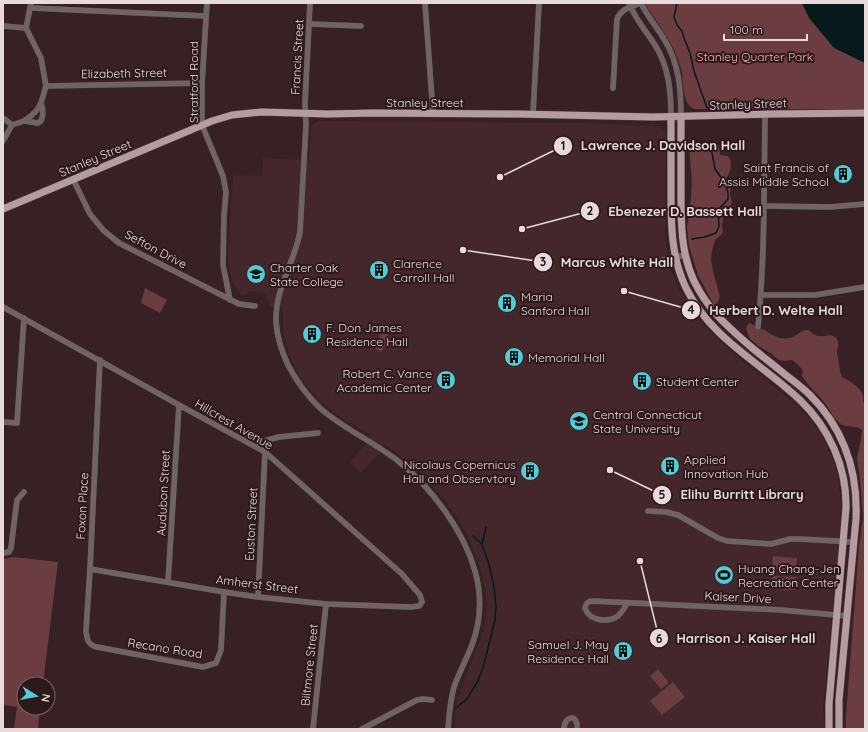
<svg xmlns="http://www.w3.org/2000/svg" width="868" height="732" viewBox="0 0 868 732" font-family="Quicksand,sans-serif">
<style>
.built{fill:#44272a}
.green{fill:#6b3c41}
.water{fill:#061a1c}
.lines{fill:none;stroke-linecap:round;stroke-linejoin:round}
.stream{stroke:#061a1c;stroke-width:1.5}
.minor-casing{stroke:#533e41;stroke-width:6}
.major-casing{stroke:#533e41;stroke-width:8}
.minor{stroke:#6f6363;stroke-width:5.5}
.major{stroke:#b59c9e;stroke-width:7}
.labels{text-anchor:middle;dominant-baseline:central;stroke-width:4;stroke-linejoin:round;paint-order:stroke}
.park-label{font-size:12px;fill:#feacb4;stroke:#2d181a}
.street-label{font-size:12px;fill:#e8d9da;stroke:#2d181a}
.poi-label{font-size:12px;fill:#e8d9da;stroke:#2d181a;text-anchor:start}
.leader{fill:none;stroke:#e8d9da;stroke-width:1.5}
.callout-dot{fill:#e8d9da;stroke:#2d181a;stroke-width:1.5}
.mark-label{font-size:12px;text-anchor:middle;font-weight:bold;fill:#111}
.callout-label{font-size:13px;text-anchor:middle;font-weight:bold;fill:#e8d9da;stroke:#2d181a;stroke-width:4;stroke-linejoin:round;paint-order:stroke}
</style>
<rect width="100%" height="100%" fill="#372124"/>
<path class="built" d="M318,121l258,2 84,3 6,6 -1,103 6,37 11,23 16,24 20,20 17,16 65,53 21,26 14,30 6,36 -1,30 -17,179 2,20h-370l1,-26 7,-20 21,-53 3,-20 -2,-21 -5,-21 -13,-34 -11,-19 -13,-17 -16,-19 -15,-15 -28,-20 -7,11 -16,18 -11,-11 14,-16 7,-11 -33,-19 -22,-20 -15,-17 -11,-22 -6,-21 -1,-13v-15l-13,-1 -1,-5 -2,-5 -4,-4 -4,-2h-5l-5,1 -5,4 -3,-1 -7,-11 -4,-10 -2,-18 5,-81 29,1 1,-18 46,2 2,-33z"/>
<g class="green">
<path d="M644,3h221v106h-170c-3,-1 -5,-2 -7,-5 -5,-7 -5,-27 -7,-36 -7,-24 -23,-45 -37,-65z"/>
<path d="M690,143l15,3 8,-2h5l1,3 1,8 8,1 3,5 -1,10 -4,8 5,7 -1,9 2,7 -2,6 -4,1 -2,3 -2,14 1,6 -1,2 -7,6 -3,11 -1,8 2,12 7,26 -3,7 -3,1 -16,-30 -9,-29 -2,-19 3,-18 2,-27 -3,-37z"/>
<path d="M145,288l22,12 -7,13 -19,-10z"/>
<path d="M750,323c3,1 5,4 8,5 1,1 4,1 6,2 8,5 15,10 26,8 7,-1 10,-9 19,-8 12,13 18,1 26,7 2,2 3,3 3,6 1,3 -1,6 -1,9 0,4 2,8 2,13 1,4 1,8 3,12 7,4 16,8 20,16 2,4 0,7 3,12v324h-19v-13l13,-170 4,-29 -3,-38 -3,-21 4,-19 1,-9c-5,-5 -15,-2 -21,-6 -7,-4 -11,-15 -17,-22 -7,-9 -16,-16 -22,-26l1,-6 -5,-5 -6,-5 -7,1 -6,-1 -7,-6 -15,-9 -7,-6 -4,-10 1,-4z"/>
<path d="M382,332l9,5 -10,15 -8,-5z"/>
<path d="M773,556l24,2 -1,13 -24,-2z"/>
<path d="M13,557l45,5 -15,122h-19v24h16l-2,21h-24l3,-22 -14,-2v-135l1,-11z"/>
<path d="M772,576l24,1 -1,13 -24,-1z"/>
<path d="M658,669l11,14 -8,6 -11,-13z"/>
<path d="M673,682l12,15 -23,18 -12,-14z"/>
</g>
<path class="water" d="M802,3h63v60l-31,-15 -25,-30z"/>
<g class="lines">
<g class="stream">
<path d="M677,3l-3,14 3,8 5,6 2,7 6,15 4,18 13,37"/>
<path d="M692,239l13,-2 11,-4 3,-7 -1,-16 10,-11v-6l-3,-10 -10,-14 -4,-21"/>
<path d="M473,536l9,8"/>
<path d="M456,708l11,-9 11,-18 6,-17 11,-44 1,-13 -2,-20 -5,-23 -7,-19 4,-18"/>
</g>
<defs>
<g id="minor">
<path d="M207,3l-5,80v42l21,51 3,16 -2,23 -1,50 7,35"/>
<path d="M310,3l-5,100 1,22 -6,107c-6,32 -25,56 -24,90 1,15 6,30 12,43 9,17 19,31 33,44 23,20 53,33 77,52 33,26 66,70 77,110 7,25 6,50 -3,74 -6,15 -13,28 -18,42 -4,14 -5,28 -6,42"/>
<path d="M425,3l8,110"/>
<path d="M629,3c6,16 17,28 26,42 14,22 16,47 16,72"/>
<path d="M641,3c6,13 16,24 23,36 15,24 17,50 17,78"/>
<path d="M31,8l175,8"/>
<path d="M310,24l51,2"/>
<path d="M3,26l23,2"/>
<path d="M46,86l156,-3"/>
<path d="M613,88l4,-69c4,-10 14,-12 23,-16"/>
<path d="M533,114l6,-111"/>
<path d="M3,118l9,7"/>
<path d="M24,121l14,2 3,-2c3,-6 2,-12 0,-18"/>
<path d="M3,141l9,-16 12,-4 7,-5 6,-6 4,-7 5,-17 -5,-28 -15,-30 5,-25"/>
<path d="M73,179l17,35 13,16 16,13 120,61 16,2"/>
<path d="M764,206l66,1 35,-3"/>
<path d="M655,262l30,-7"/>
<path d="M761,295h54l50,-8"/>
<path d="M3,307l176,98 86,47 137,122 18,21 2,7 -3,4 -8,1 -85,-3 -68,-7 -34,-5 -134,-23"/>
<path d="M758,327c7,-71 6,-142 7,-213"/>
<path d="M100,360l-10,209 -4,62c1,9 2,14 11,16l106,20 13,-4 5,-13 3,-58"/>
<path d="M3,422l14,1 7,-105"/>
<path d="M256,446l8,-5 15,-4 39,-4"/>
<path d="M648,511l18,1 12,3 40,23 9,3 44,3 19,-5h9l55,3"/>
<path d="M3,553l6,-1 2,-4 6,-48 7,-8"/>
<path d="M168,582l11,-177"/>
<path d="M258,597l7,-145"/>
<path d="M627,603c-2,5 -5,9 -9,13 -10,7 -29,5 -33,-8 1,-5 3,-7 8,-7l41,2 147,7 66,6"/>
<path d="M313,729l13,-125"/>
<path d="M362,729l55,-29 6,-1 9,1"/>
<path d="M564,729c0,-14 15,-15 13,0"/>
</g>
<g id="major">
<path d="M671,117c0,24 0,49 0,73 0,34 0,67 15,98 25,51 74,74 114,112 29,28 47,67 46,108l-17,196v25"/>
<path d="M681,117c0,23 0,46 0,69 0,33 -1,65 13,95 14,29 34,46 57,66 12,10 24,19 36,29 8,6 16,12 23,19 34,34 48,77 46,124l-17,181v29"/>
<path d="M3,209l209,-88 20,-6 30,-3 66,2 46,-1 144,1 135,3 120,-3 92,-1"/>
</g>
</defs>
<use href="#minor" class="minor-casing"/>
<use href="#major" class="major-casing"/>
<use href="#minor" class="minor"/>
<use href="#major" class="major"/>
</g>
<defs>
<symbol id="building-disc" viewBox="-11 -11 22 22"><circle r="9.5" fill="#52ccd6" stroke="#2d181a"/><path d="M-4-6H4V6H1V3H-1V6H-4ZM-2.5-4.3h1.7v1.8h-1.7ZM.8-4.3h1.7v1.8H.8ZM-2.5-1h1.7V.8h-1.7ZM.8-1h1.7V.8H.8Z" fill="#111"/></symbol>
<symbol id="university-disc" viewBox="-11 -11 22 22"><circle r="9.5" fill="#52ccd6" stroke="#2d181a"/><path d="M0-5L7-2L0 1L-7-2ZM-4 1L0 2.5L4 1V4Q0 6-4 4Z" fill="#111"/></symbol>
<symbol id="stadium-disc" viewBox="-11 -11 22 22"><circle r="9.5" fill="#52ccd6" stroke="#2d181a"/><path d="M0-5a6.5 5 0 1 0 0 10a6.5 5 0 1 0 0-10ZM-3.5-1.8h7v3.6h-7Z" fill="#111"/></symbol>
</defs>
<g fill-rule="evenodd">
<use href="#building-disc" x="832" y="163" width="22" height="22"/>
<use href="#building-disc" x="368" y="259" width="22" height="22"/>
<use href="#university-disc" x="245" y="263" width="22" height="22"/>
<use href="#building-disc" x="496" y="292" width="22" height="22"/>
<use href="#building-disc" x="301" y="323" width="22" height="22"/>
<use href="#building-disc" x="503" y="346" width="22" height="22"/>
<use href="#building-disc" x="435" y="369" width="22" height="22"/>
<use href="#building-disc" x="631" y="370" width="22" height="22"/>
<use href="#university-disc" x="568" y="410" width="22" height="22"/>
<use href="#building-disc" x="659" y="455" width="22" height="22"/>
<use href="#building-disc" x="519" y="460" width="22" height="22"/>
<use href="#stadium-disc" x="713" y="564" width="22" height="22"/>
<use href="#building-disc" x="612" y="640" width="22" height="22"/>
</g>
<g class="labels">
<g class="park-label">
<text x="755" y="56">Stanley Quarter Park</text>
</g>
<g class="street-label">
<text transform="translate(297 57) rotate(-87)">Francis Street</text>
<text transform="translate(124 73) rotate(-1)">Elizabeth Street</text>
<text transform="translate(193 82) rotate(-90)">Stratford Road</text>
<text x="425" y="102">Stanley Street</text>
<text transform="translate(748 104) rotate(-2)">Stanley Street</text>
<text transform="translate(95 158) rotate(-23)">Stanley Street</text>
<text transform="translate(156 249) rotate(28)">Sefton Drive</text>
<text transform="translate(234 424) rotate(30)">Hillcrest Avenue</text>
<text transform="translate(163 493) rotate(-87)">Audubon Street</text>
<text transform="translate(82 506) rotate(-87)">Foxon Place</text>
<text transform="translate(251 524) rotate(-87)">Euston Street</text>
<text transform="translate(257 584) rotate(7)">Amherst Street</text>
<text transform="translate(738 597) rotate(3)">Kaiser Drive</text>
<text transform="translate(165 648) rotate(9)">Recano Road</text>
<text transform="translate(309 665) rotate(-84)">Biltmore Street</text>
</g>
<g class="poi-label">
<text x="829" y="167" text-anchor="end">Saint Francis of<tspan x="829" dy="14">Assisi Middle School</tspan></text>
<text x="393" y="263">Clarence<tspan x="393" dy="14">Carroll Hall</tspan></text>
<text x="270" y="267">Charter Oak<tspan x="270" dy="14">State College</tspan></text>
<text x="521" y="296">Maria<tspan x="521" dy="14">Sanford Hall</tspan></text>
<text x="326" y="327">F. Don James<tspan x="326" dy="14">Residence Hall</tspan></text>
<text x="528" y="357">Memorial Hall</text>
<text x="432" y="373" text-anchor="end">Robert C. Vance<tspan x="432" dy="14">Academic Center</tspan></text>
<text x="656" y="381">Student Center</text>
<text x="593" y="414">Central Connecticut<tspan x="593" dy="14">State University</tspan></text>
<text x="684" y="459">Applied<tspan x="684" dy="14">Innovation Hub</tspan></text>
<text x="516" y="464" text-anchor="end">Nicolaus Copernicus<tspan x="516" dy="14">Hall and Observtory</tspan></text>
<text x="738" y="568">Huang Chang-Jen<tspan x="738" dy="14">Recreation Center</tspan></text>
<text x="609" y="644" text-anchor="end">Samuel J. May<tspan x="609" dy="14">Residence Hall</tspan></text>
</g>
</g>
<path class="leader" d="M500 177L563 146M522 229L590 211M463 250L543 262M624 291L691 310M610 470L662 495M640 561L659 638"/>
<g class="callout-dot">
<circle cx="500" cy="177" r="4"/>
<circle cx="522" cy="229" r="4"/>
<circle cx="463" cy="250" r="4"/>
<circle cx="624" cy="291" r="4"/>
<circle cx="610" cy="470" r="4"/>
<circle cx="640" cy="561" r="4"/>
<circle cx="563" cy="146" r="10"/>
<circle cx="590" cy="211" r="10"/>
<circle cx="543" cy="262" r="10"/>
<circle cx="691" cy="310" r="10"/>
<circle cx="662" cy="495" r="10"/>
<circle cx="659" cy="638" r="10"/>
</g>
<g class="mark-label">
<text x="563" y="150">1</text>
<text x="590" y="215">2</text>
<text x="543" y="266">3</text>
<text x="691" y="314">4</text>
<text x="662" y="499">5</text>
<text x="659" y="643">6</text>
</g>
<g class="callout-label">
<text x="663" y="150">Lawrence J. Davidson Hall</text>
<text x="685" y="216">Ebenezer D. Bassett Hall</text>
<text x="617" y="267">Marcus White Hall</text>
<text x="776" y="315">Herbert D. Welte Hall</text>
<text x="742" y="499">Elihu Burritt Library</text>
<text x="746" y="643">Harrison J. Kaiser Hall</text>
</g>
<rect width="868" height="732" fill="none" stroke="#e8d9da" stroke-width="8"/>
<g transform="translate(36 696) rotate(101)"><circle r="19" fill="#2d181a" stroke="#786567"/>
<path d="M0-3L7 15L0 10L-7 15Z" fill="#52ccd6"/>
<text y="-6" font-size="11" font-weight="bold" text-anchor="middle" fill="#e8d9da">N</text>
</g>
<path d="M724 34v6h83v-6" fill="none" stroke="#e8d9da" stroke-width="2"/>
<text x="730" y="34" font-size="12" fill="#e8d9da" stroke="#2d181a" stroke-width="3" paint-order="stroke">100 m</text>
</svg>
